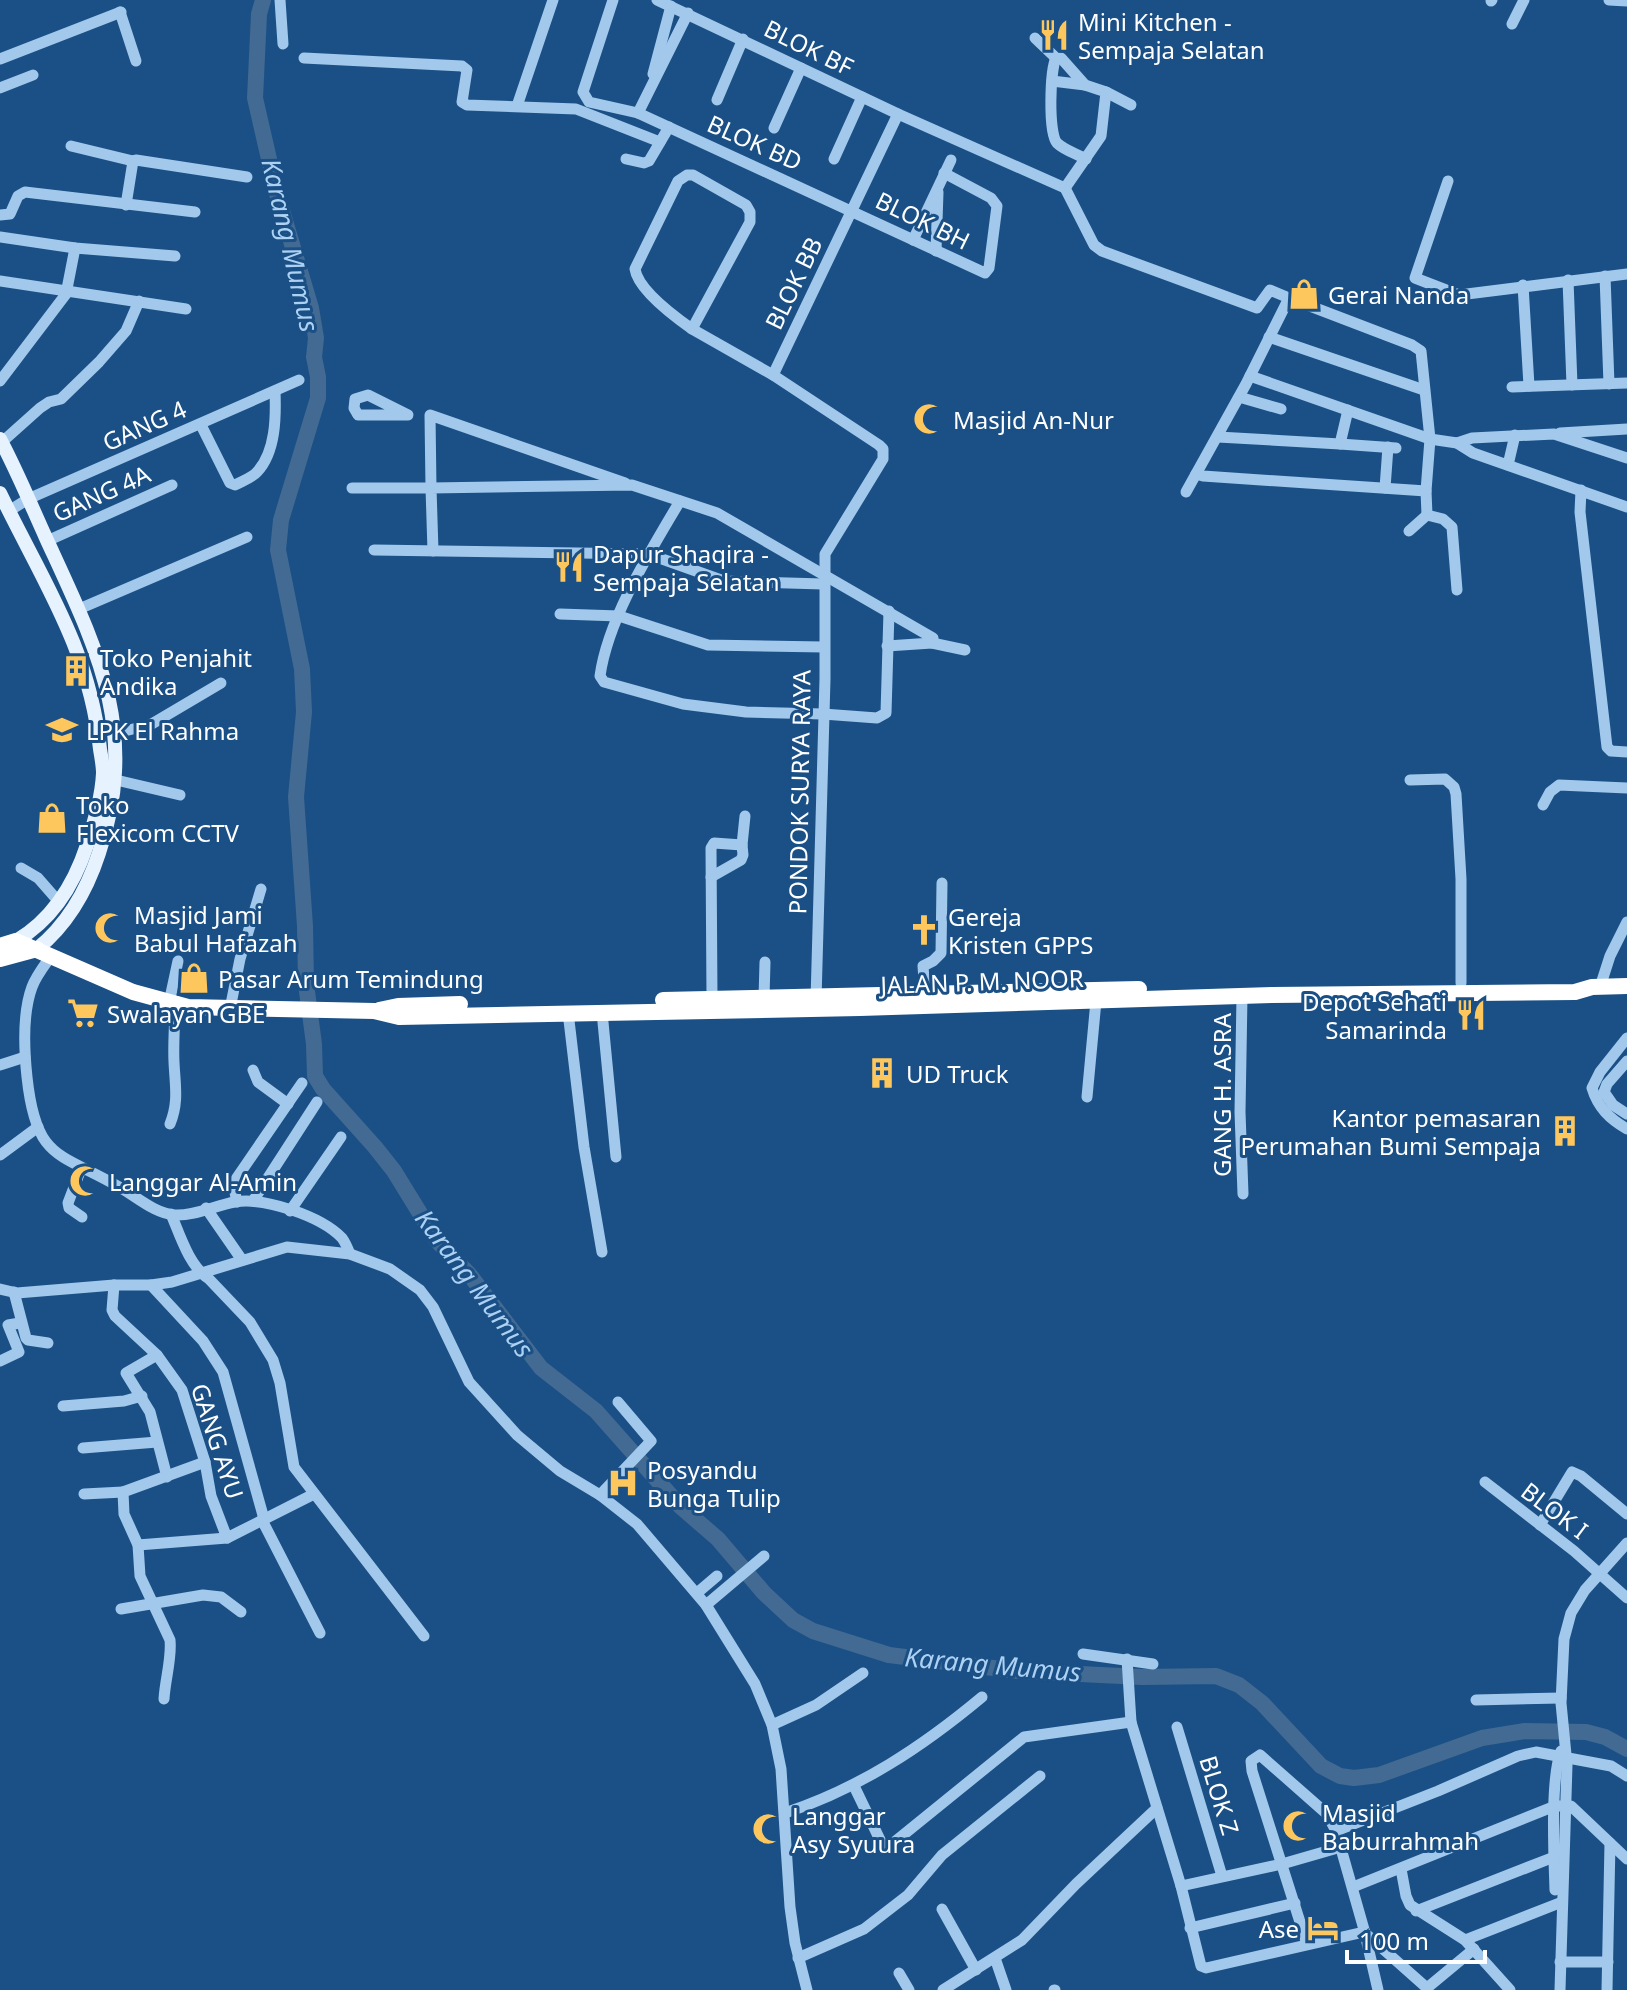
<svg xmlns="http://www.w3.org/2000/svg" width="1627" height="1990" viewBox="0 0 1627 1990" font-family="'Noto Sans',sans-serif">
<style>
.lines{fill:none;stroke-linecap:round;stroke-linejoin:round}
.river{stroke:#436a92;stroke-width:16}
.minor{stroke:#a2c8ec;stroke-width:11}
.major{stroke:#e7f2ff;stroke-width:14}
.highway{stroke:#fff;stroke-width:16}
.labels{text-anchor:middle;dominant-baseline:central;stroke-width:6;stroke-linejoin:round;paint-order:stroke}
.poi-label{font-size:24px;fill:#fff;stroke:#1a5086;text-anchor:start}
.street-label{font-size:24px;fill:#fff;stroke:#1a5086}
.water-label{font-size:26px;font-style:italic;fill:#add1f3;stroke:#1a5086}
</style>
<rect width="100%" height="100%" fill="#1a5086"/>
<g class="lines">
<path class="river" d="M263,0l-4,14 -4,84 22,96 34,114 5,30 -2,19 4,20v21l-37,122 -3,30 24,119 2,43 -8,85 9,129 1,58 8,60 1,32 8,13 52,58 19,24 43,70 32,33 72,94 55,43 85,96 37,32 46,54 29,27 20,11 76,24 129,16 124,6 74,-1 23,9 23,18 59,63 19,10 14,2 25,-3 103,-37 43,-7 61,1 19,5 22,12"/>
<g class="minor">
<path d="M280,0l3,44"/>
<path d="M613,0l-30,92 6,10 49,11 347,160 4,-5 8,-62 -6,-8 -47,-25"/>
<path d="M657,0l241,114 167,74 29,57 8,6 155,57 13,-18 19,8"/>
<path d="M1609,0l18,1"/>
<path d="M1491,1l1,-1"/>
<path d="M120,12l16,49"/>
<path d="M1512,24l12,-24"/>
<path d="M1035,38l21,20h5l24,27 21,7 -5,44 -36,52"/>
<path d="M304,58l158,8 5,4 -5,32 5,3 109,4 84,33"/>
<path d="M1056,58c-6,12 -8,75 1,85 7,7 20,11 29,16"/>
<path d="M0,59l121,-47"/>
<path d="M653,74l18,-68"/>
<path d="M1052,81l33,4"/>
<path d="M0,88l33,-13"/>
<path d="M1106,92l25,13"/>
<path d="M717,100l26,-61"/>
<path d="M517,106l36,-106"/>
<path d="M638,113l50,-100"/>
<path d="M774,128l27,-60"/>
<path d="M71,146l62,15"/>
<path d="M626,159l18,4 5,-2 20,-34"/>
<path d="M834,159l28,-62"/>
<path d="M687,175h6l53,30 4,7v10l-58,107c-17,-12 -54,-39 -57,-60l43,-88z"/>
<path d="M1448,181l-33,97 44,17 168,-21"/>
<path d="M126,205l7,-44 3,-1 111,17"/>
<path d="M0,215l10,-1 8,-18 7,-4 170,20"/>
<path d="M0,237l75,11 100,8"/>
<path d="M913,240l38,-80"/>
<path d="M936,251l2,-59"/>
<path d="M1605,276l4,108"/>
<path d="M1568,280l4,105"/>
<path d="M0,281l186,28"/>
<path d="M1523,285l6,101"/>
<path d="M1289,298l123,47 9,6 9,88 -4,52 -223,-15 -7,-2 50,-90z"/>
<path d="M692,329l81,46 106,70 4,4v10l-58,95v125l-9,321"/>
<path d="M1269,337l155,53"/>
<path d="M773,375l125,-261"/>
<path d="M1250,376l180,63 27,4 16,10 154,54"/>
<path d="M0,381l66,-87 9,-46"/>
<path d="M1512,387l115,-4"/>
<path d="M368,395l40,20h-50l-4,-7 1,-9z"/>
<path d="M1239,397l42,12"/>
<path d="M201,425l29,58 5,2c7,-4 17,-7 22,-13 19,-20 19,-56 18,-81"/>
<path d="M1560,433l67,-4"/>
<path d="M1218,437l122,7 8,-34"/>
<path d="M2,442l38,-34 9,-6 12,-3 38,-37 27,-31 13,-30"/>
<path d="M1457,443l15,-5 82,-4 73,24"/>
<path d="M1340,444l56,4"/>
<path d="M1508,465l7,-30"/>
<path d="M352,488h79l-1,-73 195,68"/>
<path d="M1385,488l3,-41"/>
<path d="M1581,490l-1,22 27,235 4,4 16,1"/>
<path d="M1426,491l1,24 16,4 9,8 5,63"/>
<path d="M1186,492l10,-18"/>
<path d="M680,501c-29,49 -72,117 -80,175l4,6 79,22 63,8 77,2 54,4 9,-5 3,-102"/>
<path d="M9,511l19,-12 271,-119"/>
<path d="M1409,531l18,-16"/>
<path d="M47,541l125,-56"/>
<path d="M374,550l274,4 76,27 99,3"/>
<path d="M433,551l-2,-63 201,-3 85,28 216,125 -1,5 -45,3"/>
<path d="M79,609l168,-72"/>
<path d="M560,614l59,2 89,29 116,2"/>
<path d="M932,643l33,7"/>
<path d="M116,733l34,-8 71,-42"/>
<path d="M116,780l64,15"/>
<path d="M1410,780l35,-1 9,8 2,7 5,85v104"/>
<path d="M1543,805l7,-13 9,-7 68,3"/>
<path d="M21,868l17,10 21,24"/>
<path d="M711,877l30,-17 2,-5 -1,-10"/>
<path d="M51,956c-7,10 -15,20 -19,31 -10,27 -8,62 -5,90 9,85 33,75 94,111 17,10 35,26 54,27 20,1 41,-10 60,-13 29,-5 86,14 107,36 3,4 6,11 8,16"/>
<path d="M1600,987l10,-31 17,-34"/>
<path d="M925,994l-2,-28 10,-5 8,-8 1,-70"/>
<path d="M1242,996l-2,116 3,82"/>
<path d="M764,998l1,-36"/>
<path d="M712,999l-1,-151 3,-5 28,2 3,-29"/>
<path d="M169,1003l9,-42"/>
<path d="M230,1009l10,-50 21,-70"/>
<path d="M568,1012l16,135 18,105"/>
<path d="M602,1012l14,145"/>
<path d="M1627,1038l-27,34 -8,16c6,20 18,31 35,41"/>
<path d="M1627,1061l-20,23 -3,8 9,13 14,9"/>
<path d="M0,1065l25,-8"/>
<path d="M253,1070l5,12 30,22"/>
<path d="M1087,1097l9,-96"/>
<path d="M170,1124c9,-22 5,-39 4,-62 -1,-19 1,-39 1,-58"/>
<path d="M0,1155l38,-28"/>
<path d="M81,1169l-13,34 1,5 13,9"/>
<path d="M253,1201l64,-99"/>
<path d="M237,1202l-3,-14 2,-9 66,-96"/>
<path d="M206,1208l36,52"/>
<path d="M290,1211l51,-74"/>
<path d="M171,1214c9,21 18,52 38,65l41,43 23,38 7,23 14,84 130,169"/>
<path d="M114,1285l-2,25 3,6 42,39 25,35 23,72 6,34 16,42"/>
<path d="M151,1285l52,56 20,31 41,147"/>
<path d="M0,1289l17,4 97,-8h37l21,-3 115,-35 63,7 40,15 30,21 13,17 36,75 48,53 43,36 40,24 37,29 69,81 49,79 17,41 9,44 9,138 5,36 12,47"/>
<path d="M14,1292l12,46 2,2 20,3"/>
<path d="M157,1355l-31,18 24,39 17,65"/>
<path d="M0,1361l19,-9 -11,-27 12,-2"/>
<path d="M63,1406l61,-5 18,-5"/>
<path d="M83,1448l74,-6"/>
<path d="M1485,1482l89,69 53,47"/>
<path d="M84,1494l39,-2"/>
<path d="M600,1495l51,-54 -33,-39"/>
<path d="M262,1520l58,113"/>
<path d="M1540,1525l32,-53 9,4 46,38"/>
<path d="M138,1545l89,-7 87,-44"/>
<path d="M697,1593l20,-17"/>
<path d="M706,1605l58,-49"/>
<path d="M121,1609l82,-14 18,2 20,15"/>
<path d="M1083,1654l70,10"/>
<path d="M1127,1659l4,63 50,164 20,80 5,2 158,-36"/>
<path d="M164,1699c1,-19 8,-41 6,-59l-30,-64 -2,-31 -14,-31 -1,-22 82,-30"/>
<path d="M1476,1700l85,-2"/>
<path d="M772,1725l44,-20 47,-32"/>
<path d="M1177,1727l45,149"/>
<path d="M854,1786l28,58 4,2 6,-2 132,-107 107,-15"/>
<path d="M785,1813c75,-25 137,-66 197,-116"/>
<path d="M1336,1831l102,-40 80,-35 18,-4 75,14 16,10"/>
<path d="M1401,1869l5,27 4,9 55,35 45,50"/>
<path d="M1181,1886l101,-22 59,-17"/>
<path d="M1353,1887l202,-81h16l56,53"/>
<path d="M1555,1890c-1,-32 -5,-111 6,-139"/>
<path d="M942,1909l34,61"/>
<path d="M1416,1911l138,-54"/>
<path d="M1190,1928l105,-25"/>
<path d="M1365,1934l13,56"/>
<path d="M1465,1940l97,-38"/>
<path d="M1307,1944l-55,-173 -1,-10 9,-6 67,59 9,17 29,102 62,55 47,-39"/>
<path d="M798,1958l66,-29 44,-34 34,-40 98,-79"/>
<path d="M995,1958l11,32"/>
<path d="M1560,1962h48"/>
<path d="M899,1973l10,17"/>
<path d="M943,1990l79,-50 54,-56 81,-76"/>
<path d="M1054,1990h1"/>
<path d="M1560,1990l7,-225 -6,-62 3,-64 7,-26 14,-23 42,-47"/>
<path d="M1607,1990l3,-147"/>
</g>
<g class="major">
<path d="M0,439c17,32 31,66 46,99 51,111 94,192 53,315 -12,37 -31,71 -62,96"/>
<path d="M0,493c42,87 90,156 100,256 1,7 3,16 3,24 -1,24 -9,49 -16,72 -13,40 -34,74 -71,96"/>
</g>
<g class="highway">
<path d="M0,946l16,-5 117,51 55,15 186,4 25,6 461,-9 412,-13 303,-3 17,-5 35,-1"/>
<path d="M0,959l37,-10"/>
<path d="M663,1000l476,-11"/>
<path d="M379,1010l19,-4 62,-2"/>
</g>
</g>
<defs>
<symbol id="restaurant-bare" viewBox="-9 -9 18 18"><path d="M-5-6h1v4h1v-4h1v4h1v-4h1v5L-1.5 .5V6h-2V.5L-5-1ZM5-6V6H3V1.5H1.5Q1.5-4 5-6Z" fill="#fec75e" stroke="#1a5086" stroke-width="2.5" paint-order="stroke"/></symbol>
<symbol id="shop-bare" viewBox="-9 -9 18 18"><path d="M-5-2.5h2.3a2.7 3.5 0 0 1 5.4 0H5L5.5 6h-11ZM-1.5-2.5h3a1.5 2.3 0 0 0-3 0Z" fill="#fec75e" stroke="#1a5086" stroke-width="2.5" paint-order="stroke"/></symbol>
<symbol id="mosque-bare" viewBox="-9 -9 18 18"><path d="M3.5-4.9A6 6 0 1 0 3.5 4.9A5 5 0 1 1 3.5-4.9Z" fill="#fec75e" stroke="#1a5086" stroke-width="2.5" paint-order="stroke"/></symbol>
<symbol id="building-bare" viewBox="-9 -9 18 18"><path d="M-4-6H4V6H1V3H-1V6H-4ZM-2.5-4.3h1.7v1.8h-1.7ZM.8-4.3h1.7v1.8H.8ZM-2.5-1h1.7V.8h-1.7ZM.8-1h1.7V.8H.8Z" fill="#fec75e" stroke="#1a5086" stroke-width="2.5" paint-order="stroke"/></symbol>
<symbol id="university-bare" viewBox="-9 -9 18 18"><path d="M0-5L7-2L0 1L-7-2ZM-4 1L0 2.5L4 1V4Q0 6-4 4Z" fill="#fec75e" stroke="#1a5086" stroke-width="2.5" paint-order="stroke"/></symbol>
<symbol id="church-bare" viewBox="-9 -9 18 18"><path d="M-1.2-6h2.4v3.5h3.3v2.4h-3.3V6h-2.4V-.1h-3.3v-2.4h3.3Z" fill="#fec75e" stroke="#1a5086" stroke-width="2.5" paint-order="stroke"/></symbol>
<symbol id="supermarket-bare" viewBox="-9 -9 18 18"><path d="M-6-5.5h2.5l.6 2H6L4.5 2H-2.5L-4.4-4H-6ZM-1.5 3.2a1.3 1.3 0 1 0 .1 0ZM3 3.2a1.3 1.3 0 1 0 .1 0Z" fill="#fec75e" stroke="#1a5086" stroke-width="2.5" paint-order="stroke"/></symbol>
<symbol id="hospital-bare" viewBox="-9 -9 18 18"><path d="M-5-5h3v3.5h4V-5h3V5h-3V1.5h-4V5h-3Z" fill="#fec75e" stroke="#1a5086" stroke-width="2.5" paint-order="stroke"/></symbol>
<symbol id="hotel-bare" viewBox="-9 -9 18 18"><path d="M-6-4.5h1.5V1H6V5H4.5V3h-9V5H-6ZM-4 0a1.8 1.8 0 1 1 3.6 0ZM.5 0V-2.5h3Q6-2.5 6 0Z" fill="#fec75e" stroke="#1a5086" stroke-width="2.5" paint-order="stroke"/></symbol>
</defs>
<g fill-rule="evenodd">
<use href="#restaurant-bare" x="1032" y="13" width="44" height="44"/>
<use href="#shop-bare" x="1282" y="272" width="44" height="44"/>
<use href="#mosque-bare" x="907" y="397" width="44" height="44"/>
<use href="#restaurant-bare" x="547" y="545" width="44" height="44"/>
<use href="#building-bare" x="54" y="649" width="44" height="44"/>
<use href="#university-bare" x="40" y="708" width="44" height="44"/>
<use href="#shop-bare" x="30" y="796" width="44" height="44"/>
<use href="#mosque-bare" x="88" y="906" width="44" height="44"/>
<use href="#church-bare" x="902" y="908" width="44" height="44"/>
<use href="#shop-bare" x="172" y="956" width="44" height="44"/>
<use href="#supermarket-bare" x="61" y="991" width="44" height="44"/>
<use href="#restaurant-bare" x="1449" y="993" width="44" height="44"/>
<use href="#building-bare" x="860" y="1051" width="44" height="44"/>
<use href="#building-bare" x="1543" y="1109" width="44" height="44"/>
<use href="#mosque-bare" x="63" y="1159" width="44" height="44"/>
<use href="#hospital-bare" x="601" y="1461" width="44" height="44"/>
<use href="#mosque-bare" x="1276" y="1804" width="44" height="44"/>
<use href="#mosque-bare" x="746" y="1807" width="44" height="44"/>
<use href="#hotel-bare" x="1301" y="1906" width="44" height="44"/>
</g>
<g class="labels">
<g class="poi-label">
<text x="1078" y="21">Mini Kitchen -<tspan x="1078" dy="28">Sempaja Selatan</tspan></text>
<text x="1328" y="294">Gerai Nanda</text>
<text x="953" y="419">Masjid An-Nur</text>
<text x="593" y="553">Dapur Shaqira -<tspan x="593" dy="28">Sempaja Selatan</tspan></text>
<text x="100" y="657">Toko Penjahit<tspan x="100" dy="28">Andika</tspan></text>
<text x="86" y="730">LPK El Rahma</text>
<text x="76" y="804">Toko<tspan x="76" dy="28">Flexicom CCTV</tspan></text>
<text x="134" y="914">Masjid Jami<tspan x="134" dy="28">Babul Hafazah</tspan></text>
<text x="948" y="916">Gereja<tspan x="948" dy="28">Kristen GPPS</tspan></text>
<text x="218" y="978">Pasar Arum Temindung</text>
<text x="1447" y="1001" text-anchor="end">Depot Sehati<tspan x="1447" dy="28">Samarinda</tspan></text>
<text x="107" y="1013">Swalayan GBE</text>
<text x="906" y="1073">UD Truck</text>
<text x="1541" y="1117" text-anchor="end">Kantor pemasaran<tspan x="1541" dy="28">Perumahan Bumi Sempaja</tspan></text>
<text x="109" y="1181">Langgar Al-Amin</text>
<text x="647" y="1469">Posyandu<tspan x="647" dy="28">Bunga Tulip</tspan></text>
<text x="1322" y="1812">Masjid<tspan x="1322" dy="28">Baburrahmah</tspan></text>
<text x="792" y="1815">Langgar<tspan x="792" dy="28">Asy Syuura</tspan></text>
<text x="1299" y="1928" text-anchor="end">Ase</text>
</g>
<g class="street-label">
<text transform="translate(809 47) rotate(26)">BLOK BF</text>
<text transform="translate(755 142) rotate(24)">BLOK BD</text>
<text transform="translate(923 220) rotate(26)">BLOK BH</text>
<text transform="translate(793 283) rotate(-64)">BLOK BB</text>
<text transform="translate(144 425) rotate(-24)">GANG 4</text>
<text transform="translate(101 493) rotate(-24)">GANG 4A</text>
<text transform="translate(799 792) rotate(-89)">PONDOK SURYA RAYA</text>
<text transform="translate(982 981) rotate(-2)">JALAN P. M. NOOR</text>
<text transform="translate(1221 1095) rotate(-90)">GANG H. ASRA</text>
<text transform="translate(218 1441) rotate(72)">GANG AYU</text>
<text transform="translate(1555 1510) rotate(37)">BLOK I</text>
<text transform="translate(1220 1795) rotate(73)">BLOK Z</text>
</g>
<g class="water-label">
<text transform="translate(291 245) rotate(77)">Karang Mumus</text>
<text transform="translate(475 1283) rotate(53)">Karang Mumus</text>
<text transform="translate(993 1664) rotate(5)">Karang Mumus</text>
</g>
</g>
<path d="M1347 1950v12h138v-12" fill="none" stroke="#ffffff" stroke-width="4"/>
<text x="1359" y="1950" font-size="24" fill="#ffffff" stroke="#1a5086" stroke-width="6" paint-order="stroke">100 m</text>
</svg>
